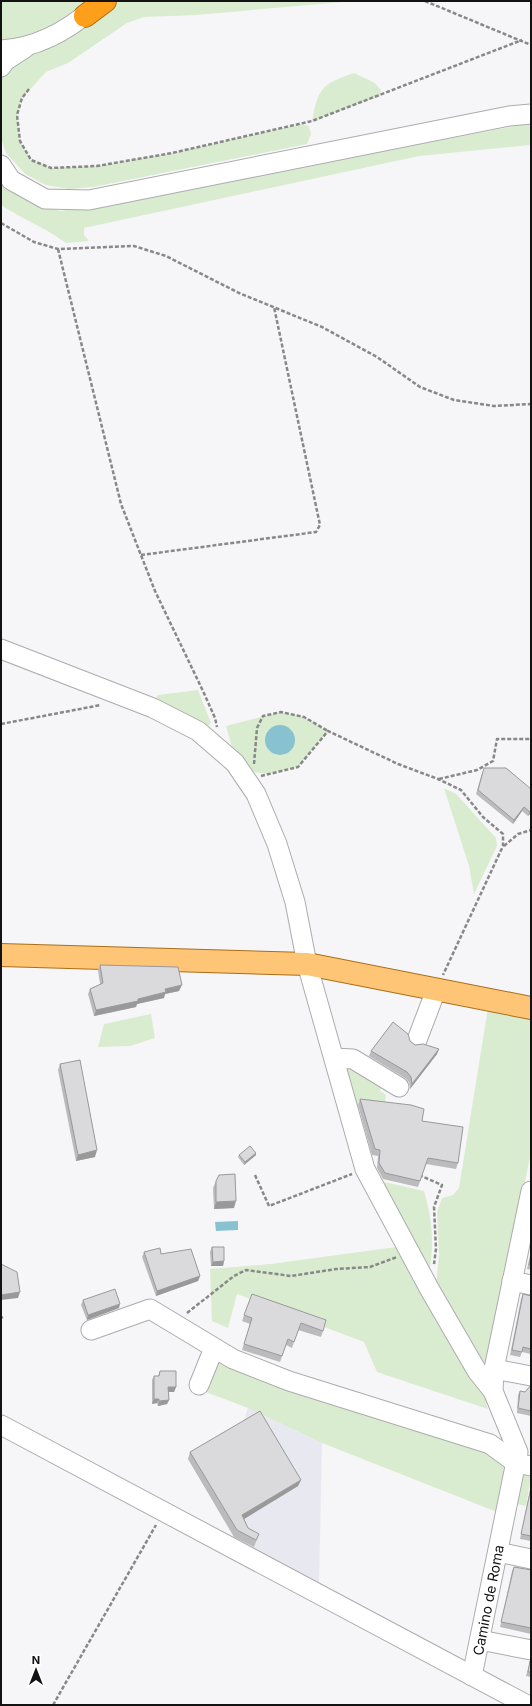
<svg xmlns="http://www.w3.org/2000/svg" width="532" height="1706" viewBox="0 0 532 1706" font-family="Inter,sans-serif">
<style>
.built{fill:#e8e8f0}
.green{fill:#d9eccf}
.water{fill:#88c2d1}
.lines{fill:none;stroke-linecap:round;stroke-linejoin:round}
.minor-casing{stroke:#acacae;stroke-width:21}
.major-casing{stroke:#ab6e18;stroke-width:24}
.highway-casing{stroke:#ab6e18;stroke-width:24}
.path{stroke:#888889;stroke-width:2.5;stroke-dasharray:4 2;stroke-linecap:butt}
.minor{stroke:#fff;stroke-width:19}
.major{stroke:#fec576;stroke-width:22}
.highway{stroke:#fd9f1a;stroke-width:22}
.wall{fill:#bbbbbd}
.shaded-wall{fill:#99999a}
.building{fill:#dadadc;stroke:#99999a}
.labels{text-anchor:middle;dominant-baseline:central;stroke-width:4;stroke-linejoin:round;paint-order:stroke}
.street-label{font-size:14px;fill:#121213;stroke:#fff}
</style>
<rect width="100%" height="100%" fill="#f6f6f8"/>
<path class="built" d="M248,1408l74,35 -3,142 -82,-43 -49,-83 53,-31z"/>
<g class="green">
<path d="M1,1h83c-21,21 -53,37 -83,39z"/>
<path d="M120,1h234l-158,14 -52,2 -17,6 -59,40 -22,9 -24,26 -5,17 3,26 11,19 20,8 46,-2 75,-13 129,-29 8,2 2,8 -4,10 -214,43 -24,2 -23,-4 -21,-11 -19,-21 -5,-15v-61l10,-15 88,-47z"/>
<path d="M354,73l21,10 6,7 -1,6 -68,25c6,-33 10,-37 42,-48z"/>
<path d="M531,123v22l-112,11 -335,72v7l5,6 -23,2c-20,-15 -44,-24 -65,-38v-25l20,18 16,6 23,7 28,-4z"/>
<path d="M198,690l13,33 -5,5 -53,-25 5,-8z"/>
<path d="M281,712l23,5 24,14 -30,36 -31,7 -14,-2 -8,-7 -13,-18 -6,-21z"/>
<path d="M444,788l12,6 40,44 1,8 -23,48 -5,-28z"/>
<path d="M488,1008l43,7v137l-44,217 -7,-2 -44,-79 3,-34 -2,-42 5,-14 11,-3 6,-7z"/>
<path d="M151,1014l4,24 -25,8 -32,1 6,-23z"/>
<path d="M345,1065l38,18 -3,8 6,4 -2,13 -32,-4z"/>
<path d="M384,1182l40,9c8,27 10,49 6,77l-7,-1 -44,-82z"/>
<path d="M396,1247l94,155 -4,2 2,5 -111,-37 -13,-30 -127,-48 -9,34 -16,-7 -2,-52 61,-5z"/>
<path d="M217,1357l277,98 14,16 -11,41 -175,-69 -74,-35 -45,-17z"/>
<path d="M523,1475l8,2 -5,29 -9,-2z"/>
</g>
<g class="water">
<circle cx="280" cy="740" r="15"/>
<path d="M238,1221v9l-22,1 -1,-9z"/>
</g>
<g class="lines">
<defs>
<g id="minor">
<path d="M1,50c36,-2 68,-20 95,-44"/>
<path d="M1,67l4,-6 20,-13"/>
<path d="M1,165l10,15 34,19 44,1 420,-84 22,-2"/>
<path d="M1,649l152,59 45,23 37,32 21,31 21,50 18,58 12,62 58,205 65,121 47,81 16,20"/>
<path d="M417,1040l19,-50"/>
<path d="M334,1058l19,1 46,28"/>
<path d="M512,1281l19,4"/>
<path d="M91,1330l59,-21 83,50 56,22 201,63 26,19 15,3"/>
<path d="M494,1369l37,7"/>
<path d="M199,1385l15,-37"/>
<path d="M1,1425l526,280"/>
<path d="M498,1552l33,7"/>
<path d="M480,1640l51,10"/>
<path d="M472,1676l46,-224 -25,-61 1,-22 37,-178"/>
</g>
<path id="major" d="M1,955l306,9 224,44"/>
<path id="highway" d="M85,16l20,-15"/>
</defs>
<use href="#minor" class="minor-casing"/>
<use href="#major" class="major-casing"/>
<use href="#highway" class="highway-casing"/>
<g class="path">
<path d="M425,1l106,44"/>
<path d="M29,89l-7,9 -5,17 3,26 11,19 20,8 46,-2 75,-13 140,-32 210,-81"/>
<path d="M1,223l33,19 24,7 76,-3 32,10 73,37 83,34 55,30 43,30 34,13 40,6 37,-2"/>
<path d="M58,249l63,255 34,87 48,100 12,27 2,9"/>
<path d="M141,555l175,-23 4,-7 -46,-218"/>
<path d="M1,724l100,-19"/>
<path d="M254,764l3,-36 6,-12 18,-4 23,5 24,14"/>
<path d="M261,776l37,-9 30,-36 70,33 40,15 23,11 22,27 20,17v12l-60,129"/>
<path d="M439,779l38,-9 16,-9 4,-22h34"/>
<path d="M504,846l14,-12 13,-4"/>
<path d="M255,1175l14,31 83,-32"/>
<path d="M419,1175l23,10 -8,22 2,42 -2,15"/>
<path d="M187,1313l47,-37 12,-6 45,6 45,-7 34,-2 27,-10"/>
<path d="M1,1318l2,-1"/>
<path d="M53,1705l103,-180"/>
</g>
<use href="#minor" class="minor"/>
<use href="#major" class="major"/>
<use href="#highway" class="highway"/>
</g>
<g class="wall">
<path d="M482,773l49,16v24l-3,3 -6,-5 -9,13 -37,-30z"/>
<path d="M100,965l79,26 -14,3 -1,4 -27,6 -1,3 -42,9 -6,-22 2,-5 10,-5 -2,-14z"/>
<path d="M410,1041l5,4 24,4 -2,5 -27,35 -1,-7 -4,-4 -36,-22 2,-5z"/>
<path d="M60,1064l35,93 -19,4 -18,-91z"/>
<path d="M360,1099l98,64 -2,6 -30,-5 -8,23 -35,-8 -6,-11 1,-12 -6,-1 -14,-50z"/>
<path d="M239,1155h17l-12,10 -6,-8z"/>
<path d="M216,1181l18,27 -20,1 -1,-21z"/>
<path d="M212,1247l12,14 -1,5h-12l-1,-14z"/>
<path d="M531,1251v19l-4,-1z"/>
<path d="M144,1252l17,2 39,22 -2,5 -42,15 -14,-39z"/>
<path d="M252,1294l71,37 -2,6 -23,-7 -6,18 -6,-3 -6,17 -38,-12 8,-26 -8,-3z"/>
<path d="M523,1294l8,2v58l-9,-2 -2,5 -10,-2 11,-56z"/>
<path d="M83,1300l36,8 -32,12 -6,-15z"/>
<path d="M160,1371l16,16 -2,5h-5v8l-2,4 -9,2 -1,-3 -5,1v-24l2,-4h4z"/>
<path d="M531,1385v31l-14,-3 1,-18 2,-4 5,1z"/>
<path d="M190,1452l111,28 -3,6 -54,33 4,9 11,6 -5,13 -20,-10 -46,-78z"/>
<path d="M531,1485v56l-11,-2z"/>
<path d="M514,1567l17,3v64l-31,-7 12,-56z"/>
<path d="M530,1661h1v16l-5,-1z"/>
</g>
<g class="shaded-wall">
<path d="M524,807l-2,4 -9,13 1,-4z"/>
<path d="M531,810v3l-3,3z"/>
<path d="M182,985l-3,6 -14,3 -1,4 -27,6 -1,3 -42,9 2,-6 42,-11 27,-10z"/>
<path d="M439,1049l-2,5 -27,35 2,-5z"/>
<path d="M97,1150l-2,7 -19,4 2,-6z"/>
<path d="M256,1153v2l-12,10 1,-3z"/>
<path d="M236,1201l-2,7 -20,1 2,-7z"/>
<path d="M224,1261l-1,5h-12l2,-4z"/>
<path d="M200,1276l-2,5 -42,15 1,-5z"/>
<path d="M20,1292l-2,6 -17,2v-5z"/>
<path d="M120,1304l-1,4 -32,12 1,-5z"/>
<path d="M168,1387h8l-2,5h-7z"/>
<path d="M154,1399h5l-2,4 -5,1z"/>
<path d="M169,1400l-2,4 -9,2 1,-5z"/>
<path d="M301,1480l-3,6 -59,36 3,-7z"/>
</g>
<g class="building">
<path d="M484,768h22l25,21v21l-1,2 -6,-5 -10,13 -36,-30z"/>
<path d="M100,965l78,2 4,18 -17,4 1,3 -28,7v2l-42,9 -6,-21 13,-6z"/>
<path d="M393,1022l15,12 2,7 5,4 8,-1 16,5 -27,35 -1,-7 -4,-5 -36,-21z"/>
<path d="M80,1060l17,90 -19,5 -18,-91z"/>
<path d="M360,1099l51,6 13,4 -2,12 41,6 -5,36 -30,-5 -8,23 -35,-8 -6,-10 1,-13 -5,-1z"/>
<path d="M250,1146l6,7 -11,9 -6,-7z"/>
<path d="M235,1174l1,27 -20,1v-21l3,-6z"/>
<path d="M212,1247h12v14l-11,1z"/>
<path d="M160,1248l1,6 30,-5 9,27 -43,15 -13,-39z"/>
<path d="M531,1255v10h-2z"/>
<path d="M1,1264l16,8 3,20 -19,3z"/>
<path d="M115,1289l5,15 -32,11 -5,-15z"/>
<path d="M252,1294l74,26 -3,11 -22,-8 -7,19 -6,-3 -6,17 -38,-12 8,-26 -8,-3z"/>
<path d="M523,1294l8,2v53l-8,-2 -1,5 -10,-2z"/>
<path d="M160,1371h16v16h-8l1,13 -10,1v-2h-5v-23h5z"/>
<path d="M531,1385v26l-13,-3 2,-17 5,1z"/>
<path d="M260,1411l41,69 -59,35 6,13 11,6 -3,6 -19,-10 -47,-78z"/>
<path d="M531,1488v48l-10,-2z"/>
<path d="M514,1567l17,3v58l-30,-6z"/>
<path d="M530,1661h1v11h-3z"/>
</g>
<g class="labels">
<g class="street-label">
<text transform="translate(488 1600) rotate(-79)">Camino de Roma</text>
</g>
</g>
<rect width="532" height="1706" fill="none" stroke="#121213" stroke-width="4"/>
<g transform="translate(36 1670)" stroke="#ffffff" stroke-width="3" paint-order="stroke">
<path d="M0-3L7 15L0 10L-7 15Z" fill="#121213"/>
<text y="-6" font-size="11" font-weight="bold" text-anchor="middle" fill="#121213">N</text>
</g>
</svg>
